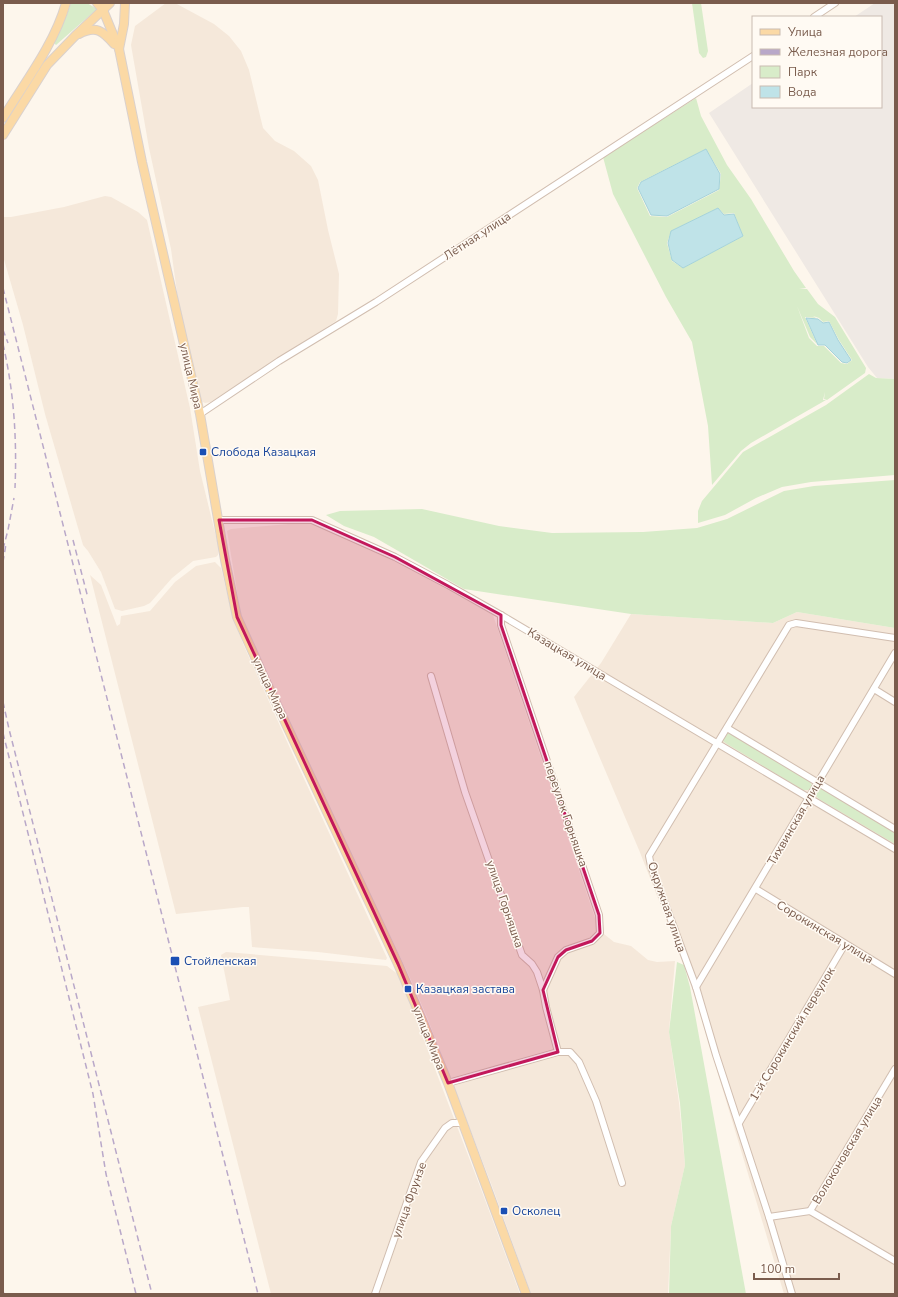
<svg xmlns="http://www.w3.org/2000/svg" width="898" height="1297" viewBox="0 0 898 1297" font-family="'Nunito Sans',sans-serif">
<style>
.residential{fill:#f5e8da}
.industrial{fill:#efe9e4}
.green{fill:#d8ecc9;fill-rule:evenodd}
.water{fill:#bfe3e8;stroke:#a5d3da}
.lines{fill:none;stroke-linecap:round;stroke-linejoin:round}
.minor-casing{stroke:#d1beb0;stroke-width:8}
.major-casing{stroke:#dad1cd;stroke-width:10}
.minor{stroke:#fff;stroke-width:6}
.major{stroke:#fbd9a5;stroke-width:8}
.rail{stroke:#b9a8c9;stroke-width:1.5;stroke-dasharray:6 4;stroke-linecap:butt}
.marked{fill:#c2185b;fill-opacity:0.2;stroke:#c2185b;stroke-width:3;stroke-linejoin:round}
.transit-dot{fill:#1a4fb4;stroke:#fffaf3;stroke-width:1.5}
.labels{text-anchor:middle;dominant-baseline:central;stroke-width:3;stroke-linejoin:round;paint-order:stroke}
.street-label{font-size:12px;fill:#7a5c4d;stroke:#fffaf3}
.transit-label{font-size:12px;fill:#164399;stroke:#fffaf3;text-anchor:start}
</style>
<rect width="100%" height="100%" fill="#fdf6ec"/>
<g class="residential">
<path d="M166,3h9l39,21 15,12 12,15 8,19 14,58 12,13 19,10 17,15 7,14 10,50 11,44 -1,40 -2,7 -125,81 -6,1 -4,-2 -21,-87 -9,-65 -22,-101 -18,-103 4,-19z"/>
<path d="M105,196l6,1 27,15 9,8 43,188 10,63 19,78 -1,6 -2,2 -23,4 -21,17 -22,25 -6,3 -22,5 -7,-2 -14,-37 -13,-21 -5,-6 -38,-131 -22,-89 -20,-69v-39h8l53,-10z"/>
<path d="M312,522l95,45 86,48 106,315 15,12 17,4 17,14 9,2 18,-1 -6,70 10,72 6,62 -14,61 -3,68h-137l-39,-108 -65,-169 -20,-46 -109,-226 -29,-70 -27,-54 -15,-90 4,-2z"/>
<path d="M215,562l6,6 12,50 11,28 50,111 93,201 -1,2 -68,-8 -66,-5 -3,-40h-6l-67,7 -86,-339 11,10 16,41 3,-2 1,-8 29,-5 25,-29 21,-16z"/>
<path d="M797,612l98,16v666h-111l-95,-317 -50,-127 -65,-153 27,-34 30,-49 142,9z"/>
<path d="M226,952l161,14 12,9 82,214 39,105h-249l-73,-287 32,-7 -9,-45z"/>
</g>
<path class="industrial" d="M875,3h20v376l-18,-1 -9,-11 -159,-254 44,-30v24h128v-90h-27z"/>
<g class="green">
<path d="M71,3h16l10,6 -41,36 -2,-2 12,-26z"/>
<path d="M692,3h9l7,48 -2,6 -3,1 -4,-5z"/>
<path d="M696,98l5,18 26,49 24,34 43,72 12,17 -7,1h8l11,15 17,13 31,51 -1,5 -38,27 -3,-1 1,-7 -2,8h3l-75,43 -10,8 -29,34 -4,-59 -16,-84 -26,-45 -53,-103 -10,-37zM706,149l15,25 -2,16 -52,27 -17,-1 -13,-28 3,-6zM718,208l6,6 10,-1 9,23 -60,32 -11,-7 -5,-18 4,-12zM797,306l13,31 7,7 -12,-27 11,1 -3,-2 6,2 4,4 6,-1 10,19 13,20 -5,4 -6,-1 -17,-17h-7l-8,-8z"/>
<path d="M869,374l7,4 19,1v96l-84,7 -29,5 -26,11 -31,17 -27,8v-12l4,-10 41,-49 83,-47z"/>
<path d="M895,480v148l-98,-16 -24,11 -142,-9 -167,-25 -90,-52 -30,-11 -18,-11 14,-4 82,-2 77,17 53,7 91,-1 54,-4 30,-9 57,-28 30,-5z"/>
<path d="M726,733h3l79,47 4,5v3l-4,2h-5l-76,-46 -4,-3v-3z"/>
<path d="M821,788l74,43v13l-76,-45 -5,-5 2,-5z"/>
<path d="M677,962l7,3 6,22 56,307h-77l2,-68 14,-61 -5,-62 -11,-71z"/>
</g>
<g class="water">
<path d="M706,149l14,25 -1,15 -52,27 -16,-1 -13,-27 3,-6z"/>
<path d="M718,208l6,7 10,-1 9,22 -60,32 -11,-8 -4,-17 3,-12z"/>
<path d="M806,318l12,1 5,4 6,-1 9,18 13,20 -4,3 -5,-1 -17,-17h-7z"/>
</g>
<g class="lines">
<defs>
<g id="minor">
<path d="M814,17l21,-14"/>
<path d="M200,414l79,-53 97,-59 377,-246"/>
<path d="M219,520h93l83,37 53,28 53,30 394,234"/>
<path d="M501,615v10l98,290 1,18 -8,8 -26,9 -8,7 -15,33"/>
<path d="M431,676l34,116 57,163 10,9 5,8 6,18 3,17 12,45h12l9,10 17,39 26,82"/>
<path d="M874,689l21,13"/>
<path d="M727,728l168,101"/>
<path d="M756,889l139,85"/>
<path d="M696,987l199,-334"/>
<path d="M448,1083l110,-31"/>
<path d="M739,1123l106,-179"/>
<path d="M810,1211l85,-142"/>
<path d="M769,1217l41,-6 85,50"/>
<path d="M375,1294l46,-132 24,-34 7,-5h10"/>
<path d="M792,1294l-23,-77 -53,-162 -20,-68 -45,-121 -2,-10 140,-231 7,-2 99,15"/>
</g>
<g id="major">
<path d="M97,3l6,7 16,39 23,113 58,252 25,146 12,57 27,60 134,287 24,56 26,63 78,211"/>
<path d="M79,34c17,-9 24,-3 35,10"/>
<path d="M119,49l5,-25 1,-21"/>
<path d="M3,118c22,-36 51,-73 63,-115"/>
<path d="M3,135l44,-70 28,-29 35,-33"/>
</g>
</defs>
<use href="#minor" class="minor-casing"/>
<use href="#major" class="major-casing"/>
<use href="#minor" class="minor"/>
<use href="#major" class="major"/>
<g class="rail">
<path d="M3,288l255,1006"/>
<path d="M3,330l5,13"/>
<path d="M3,344c11,48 14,95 12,144"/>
<path d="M73,540l15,58"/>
<path d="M3,549l5,-19 6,-32"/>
<path d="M3,562l3,-18"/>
<path d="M3,702l6,27 143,565"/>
<path d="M3,733l90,361 13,80 30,120"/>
<path d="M3,1291l1,3"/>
</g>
</g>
<path class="marked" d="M219,520h93l83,37 106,58v10l98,290 1,18 -8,8 -26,9 -8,7 -15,33 15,62 -110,31 -50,-119 -161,-347z"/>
<g class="transit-dot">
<rect x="199" y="448" width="8" height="8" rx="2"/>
<rect x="170" y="956" width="10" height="10" rx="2"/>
<rect x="404" y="985" width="8" height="8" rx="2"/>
<rect x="500" y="1207" width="8" height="8" rx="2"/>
</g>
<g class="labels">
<g class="street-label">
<text transform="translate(477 236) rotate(-33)">Лётная улица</text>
<text transform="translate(191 376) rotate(77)">улица Мира</text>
<text transform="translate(567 654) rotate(31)">Казацкая улица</text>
<text transform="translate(270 688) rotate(65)">улица Мира</text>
<text transform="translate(566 814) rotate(71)">переулок Горняшка</text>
<text transform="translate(796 820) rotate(-60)">Тихвинская улица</text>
<text transform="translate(505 904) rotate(71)">улица Горняшка</text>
<text transform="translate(667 907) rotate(71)">Окружная улица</text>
<text transform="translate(825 932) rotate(31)">Сорокинская улица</text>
<text transform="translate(792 1034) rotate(-59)">1-й Сорокинский переулок</text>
<text transform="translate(429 1038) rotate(68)">улица Мира</text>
<text transform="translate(847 1150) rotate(-59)">Волоконовская улица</text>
<text transform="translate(409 1200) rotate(-70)">улица Фрунзе</text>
</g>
<g class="transit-label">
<text x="211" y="452">Слобода Казацкая</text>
<text x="184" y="961">Стойленская</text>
<text x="416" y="989">Казацкая застава</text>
<text x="512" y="1211">Осколец</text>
</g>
</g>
<rect width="898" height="1297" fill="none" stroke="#7a5c4d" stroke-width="8"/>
<rect x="752" y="16" width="130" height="92" fill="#fffaf3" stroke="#cabbb1"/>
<rect x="760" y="29" width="20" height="6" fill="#fbd9a5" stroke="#cabbb1"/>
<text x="788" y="36" font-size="12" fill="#7a5c4d">Улица</text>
<rect x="760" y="49" width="20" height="6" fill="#b9a8c9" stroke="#cabbb1"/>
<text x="788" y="56" font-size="12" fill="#7a5c4d">Железная дорога</text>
<rect x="760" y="66" width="20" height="12" fill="#d8ecc9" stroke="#cabbb1"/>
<text x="788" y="76" font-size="12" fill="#7a5c4d">Парк</text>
<rect x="760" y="86" width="20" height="12" fill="#bfe3e8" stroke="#cabbb1"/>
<text x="788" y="96" font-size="12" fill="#7a5c4d">Вода</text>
<path d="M754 1273v6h85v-6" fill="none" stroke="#7a5c4d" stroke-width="2"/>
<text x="760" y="1273" font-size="12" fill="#7a5c4d" stroke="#fffaf3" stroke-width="3" paint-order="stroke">100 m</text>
</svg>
